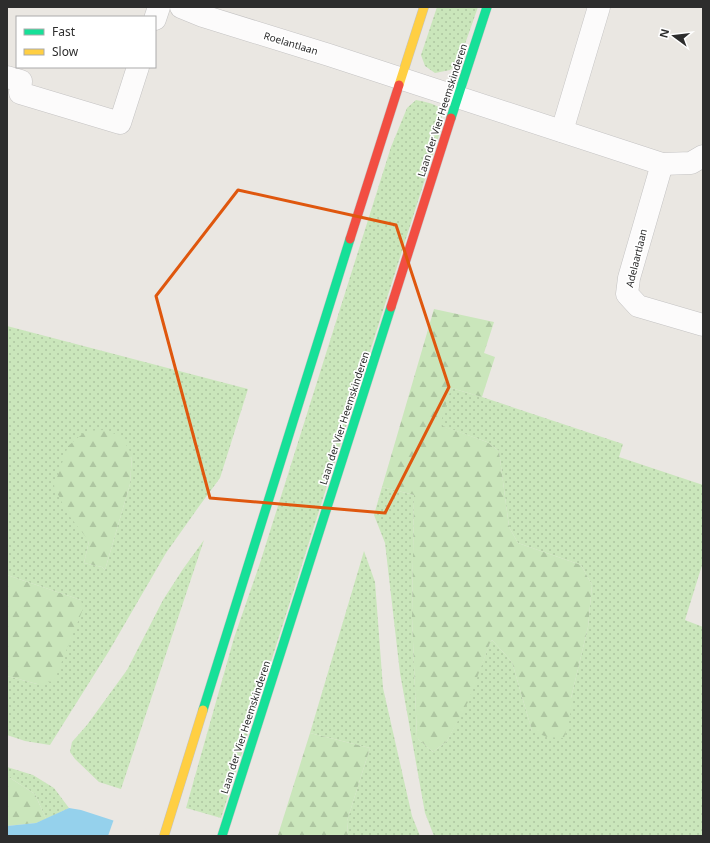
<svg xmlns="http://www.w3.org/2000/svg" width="710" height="843" viewBox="0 0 710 843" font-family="'Noto Sans',sans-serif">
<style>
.grass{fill:url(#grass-dots);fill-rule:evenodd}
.forest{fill:url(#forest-firs)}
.water{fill:#95d1ec}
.pier{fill:#eae7e2}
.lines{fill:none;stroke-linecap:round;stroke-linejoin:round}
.street-casing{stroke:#c4c3c3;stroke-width:23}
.fast-casing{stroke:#c4c3c3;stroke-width:10}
.slow-casing{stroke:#c4c3c3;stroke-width:10}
.jam-casing{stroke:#c4c3c3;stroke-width:10}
.street{stroke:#fcfbfb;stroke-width:22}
.fast{stroke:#16e098;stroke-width:9}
.slow{stroke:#ffcf43;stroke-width:9}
.jam{stroke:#f24e42;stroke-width:9}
.marked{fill:none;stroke:#df570e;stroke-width:3;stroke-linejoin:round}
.labels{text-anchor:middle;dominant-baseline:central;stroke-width:3.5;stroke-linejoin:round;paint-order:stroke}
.street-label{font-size:10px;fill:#2d2d2d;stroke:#fff}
</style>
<defs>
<pattern id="grass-dots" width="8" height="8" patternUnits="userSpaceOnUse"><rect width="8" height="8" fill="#cae6bb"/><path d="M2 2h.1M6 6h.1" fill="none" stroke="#aec6a1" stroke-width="1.8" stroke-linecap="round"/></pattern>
<pattern id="forest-firs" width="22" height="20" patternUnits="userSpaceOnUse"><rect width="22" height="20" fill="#cae6bb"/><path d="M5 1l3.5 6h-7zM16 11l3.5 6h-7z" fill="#aec6a1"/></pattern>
</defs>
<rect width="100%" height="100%" fill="#eae7e2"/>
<g class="grass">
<path d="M437,7h41l-19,54 -9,9 -15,3 -10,-7 -4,-11z"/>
<path d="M416,100c5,1 22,4 24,9 3,5 1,15 1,20l-220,689 -35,-10 48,-170 26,-75 131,-416 16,-39z"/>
<path d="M7,326l241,63 -28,89 -20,27 -34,48 -57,98 -59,94 -25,-4 -18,-6v-59l30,8 44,-84 -74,-25zM132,455l-2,29 -25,86 -3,-3 -18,-4 5,-22z"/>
<path d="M451,388l31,9 141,47 -4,13 84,28v77l-18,58 18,7v209h-269l-9,-23 -25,-140 -15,-130 -11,-28 8,-28 32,8 -2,122 5,121 16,14 14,-11 20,-39 23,-59 2,-3 20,22 20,69 39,-20v-13l17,-71 4,-42 -11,-20 -63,-22 -9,-16 -10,-76 -12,-9 -48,-17z"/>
<path d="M204,540l-83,249 -22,-7 -24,-23 -5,-7 2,-10 15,-17 40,-55 36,-70 20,-31z"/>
<path d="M364,551l11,31 8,106 29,128 8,20h-72l-1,-15 23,-73 -60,-15z"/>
<path d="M7,767l26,8 21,13 15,20 -23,11 -11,-25 -28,-18z"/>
</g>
<g class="forest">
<path d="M434,309l60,13 -10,31 11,4 -13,40 -31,-9 -11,37 47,17 12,9 10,76 9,16 63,22 11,20 -4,42 -17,71v13l-7,27 -17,-1 -15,-6 -20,-69 -20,-22 -2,3 -22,59 -21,39 -14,11 -16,-14 -5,-121 2,-122 -32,-8z"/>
<path d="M104,430l17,6 11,19 -2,29 -25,86 -3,-3 -18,-4 5,-22 -22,-28 -13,-27 14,-40 18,-15z"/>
<path d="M7,575l74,25 2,9 -29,72 -17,3 -30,-8z"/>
<path d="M310,733l60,15 -23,73 1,15 -70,-1z"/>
<path d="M7,776l28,18 11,25 -10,4 -29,3z"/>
</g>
<path class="water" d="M69,808l12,2 80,26h-154v-10l29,-3z"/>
<path class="pier" d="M114,819l48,15 1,2h-55z"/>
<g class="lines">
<defs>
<g id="street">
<path d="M181,7l22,9 126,39 333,109 29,-1 12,-7"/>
<path d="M155,19l4,-12"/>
<path d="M7,77l14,4 -1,12 100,30 18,-56"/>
<path d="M562,131l37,-124"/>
<path d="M662,164l-33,114 -2,16 11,12 65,19"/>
</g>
<g id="fast">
<path d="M451,118l36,-111"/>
<path d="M203,710l147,-471"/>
<path d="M222,836l169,-529"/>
</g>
<g id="slow">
<path d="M399,85l25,-78"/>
<path d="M164,836l39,-126"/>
</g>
<g id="jam">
<path d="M350,239l49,-154"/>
<path d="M391,307l60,-189"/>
</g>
</defs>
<use href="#street" class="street-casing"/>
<use href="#fast" class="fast-casing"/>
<use href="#slow" class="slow-casing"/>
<use href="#jam" class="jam-casing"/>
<use href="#street" class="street"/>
<use href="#fast" class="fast"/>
<use href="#slow" class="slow"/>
<use href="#jam" class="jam"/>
</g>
<path class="marked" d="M238,190l158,35 53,162 -64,126 -175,-15 -54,-202z"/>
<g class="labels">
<g class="street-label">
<text transform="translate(291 43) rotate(17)">Roelantlaan</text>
<text transform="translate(442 110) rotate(-72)">Laan der Vier Heemskinderen</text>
<text transform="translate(636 258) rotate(-76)">Adelaartlaan</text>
<text transform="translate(344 418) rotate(-72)">Laan der Vier Heemskinderen</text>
<text transform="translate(245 727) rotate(-72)">Laan der Vier Heemskinderen</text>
</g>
</g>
<rect width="710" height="843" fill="none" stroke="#2d2d2d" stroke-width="16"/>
<rect x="16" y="16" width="140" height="52" fill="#ffffff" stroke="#ababab"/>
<rect x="24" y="29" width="20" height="6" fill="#16e098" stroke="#ababab"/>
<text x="52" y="36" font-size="12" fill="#2d2d2d">Fast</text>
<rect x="24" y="49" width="20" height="6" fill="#ffcf43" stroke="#ababab"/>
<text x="52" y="56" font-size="12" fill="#2d2d2d">Slow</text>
<g transform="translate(674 36) rotate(285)" stroke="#ffffff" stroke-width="3" paint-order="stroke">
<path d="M0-3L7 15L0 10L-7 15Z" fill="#2d2d2d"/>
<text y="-6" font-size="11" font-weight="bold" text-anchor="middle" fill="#2d2d2d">N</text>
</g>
</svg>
